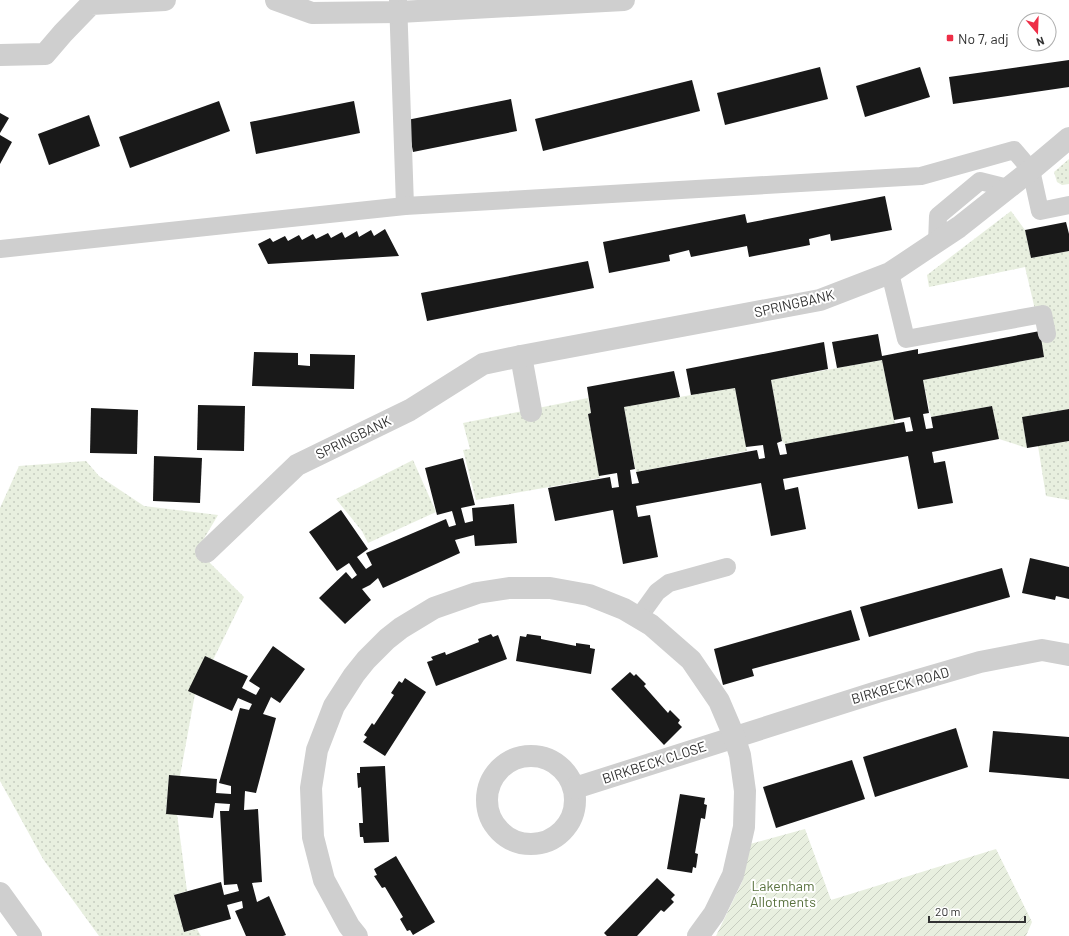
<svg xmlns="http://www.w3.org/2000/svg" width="1069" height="936" viewBox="0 0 1069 936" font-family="Barlow,sans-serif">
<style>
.grass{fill:url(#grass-dots)}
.garden{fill:url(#garden-furrows)}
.building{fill:#191919}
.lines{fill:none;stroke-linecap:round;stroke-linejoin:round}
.service{stroke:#cfcfcf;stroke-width:18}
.minor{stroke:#cfcfcf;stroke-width:22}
.tertiary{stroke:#cfcfcf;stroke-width:22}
.poi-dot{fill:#ee2e47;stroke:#fff;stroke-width:1.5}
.labels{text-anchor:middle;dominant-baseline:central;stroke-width:4;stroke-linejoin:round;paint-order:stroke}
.poi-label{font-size:14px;fill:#323232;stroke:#fff;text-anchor:start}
.street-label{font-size:14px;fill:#323232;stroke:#fff}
.park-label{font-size:14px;fill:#57703c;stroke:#fff}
</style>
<defs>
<pattern id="grass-dots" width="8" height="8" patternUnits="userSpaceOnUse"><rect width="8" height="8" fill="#e8efdf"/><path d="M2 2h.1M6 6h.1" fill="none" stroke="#c7cdc0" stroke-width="1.8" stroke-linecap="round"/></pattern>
<pattern id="garden-furrows" width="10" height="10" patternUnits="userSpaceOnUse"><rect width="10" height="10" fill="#e8efdf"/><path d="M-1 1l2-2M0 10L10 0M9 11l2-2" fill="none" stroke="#c7cdc0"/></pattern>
</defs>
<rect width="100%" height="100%" fill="#fff"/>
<g class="grass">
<path d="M1069,159v25l-7,1 -5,-3 -3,-10z"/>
<path d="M1011,211l14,19 6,28 38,-7v158l-47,8 5,31 -28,-9 -7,-33 -61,11 -8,-37 121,-23 -4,-26 -15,-64 -96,20 -2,-12z"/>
<path d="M882,360l13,64 -110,20 -3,-3 -11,-61z"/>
<path d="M735,388l12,63 -111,21 -12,-65 67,-12z"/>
<path d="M588,398l3,15 -3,1 12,64 -124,22 -13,-50 7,-1 -7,-26z"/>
<path d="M1069,441v59l-23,-4 -8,-50z"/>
<path d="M413,460l23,52 -68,31 -6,-12 -26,-32z"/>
<path d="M86,461l13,15 45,30 74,9 -19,32 3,8 42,42 -31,63 -8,-4 -16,35 6,3 -15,82 -11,-1 -3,38 11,1 10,77 -13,4 10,37 13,-3 4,7h-102l-56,-77 -43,-78v-273l19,-42z"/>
</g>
<path class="garden" d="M805,829l26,71 165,-51 36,73 -6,14h-310l26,-54 8,-38z"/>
<g class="building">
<path d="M1069,60v27l-116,17 -4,-27z"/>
<path d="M820,67l8,32 -103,26 -8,-32z"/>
<path d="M920,67l10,30 -65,20 -9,-31z"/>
<path d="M692,80l8,31 -157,40 -8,-32z"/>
<path d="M511,99l6,32 -104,21 -6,-32z"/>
<path d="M219,101l11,30 -100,37 -11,-31z"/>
<path d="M354,101l6,32 -104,21 -6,-32z"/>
<path d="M0,113l9,5 -9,15z"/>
<path d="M89,115l11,31 -51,19 -11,-31z"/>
<path d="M0,135l12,7 -12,22z"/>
<path d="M885,196l7,34 -61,11 -1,-7 -21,5 1,6 -61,12 -2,-11 -56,11 -2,-7 -20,5 1,6 -61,12 -6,-31 142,-28 2,9z"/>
<path d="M1066,222l3,12v17l-38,7 -6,-28z"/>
<path d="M385,229l14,27 -131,8 -10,-20 12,-6 3,4 12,-6 3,5 11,-6 3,5 11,-6 3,5 12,-6 3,5 11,-6 3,6 12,-7 2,6 12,-7 3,6z"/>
<path d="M588,261l6,27 -167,33 -6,-28z"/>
<path d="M1040,331l4,26 -121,23 6,33 -6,1 3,15 7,-1 -2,-11 61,-11 7,33 -67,13 2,11 11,-2 8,42 -35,6 -10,-53 -125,23 2,11 13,-3 8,42 -35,7 -10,-53 -125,23 2,11 12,-2 8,42 -35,7 -10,-54 -58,11 -7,-33 62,-11 2,11 7,-1 -2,-14 -18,3 -11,-62 3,-1 -4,-26 87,-16 6,26 -56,10 11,62 -5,1 2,14 7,-1 -3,-11 121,-22 2,9 6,-1 -2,-13 -17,2 -11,-59 -44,7 -5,-26 138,-27 4,27 -57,11 11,61 -5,2 3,12 7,-1 -2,-10 119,-22 2,10 7,-1 -3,-14 -16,3 -12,-60 -45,8 -5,-26 46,-8 4,22 36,-7v5z"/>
<path d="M254,352l44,1v12l12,1v-12l45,1 -1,34 -102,-3z"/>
<path d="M198,405l47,1 -1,45 -47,-1z"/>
<path d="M91,408l47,2 -1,44 -47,-1z"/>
<path d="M1069,409v32l-42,7 -5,-31z"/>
<path d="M154,456l48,2 -2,45 -47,-2z"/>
<path d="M463,458l12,47 -14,3 4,15 8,-2 -1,-13 42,-4 3,39 -42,3 -1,-11 -19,5 5,13 -77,35 -5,-10 -8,7 -8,4 9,11 -26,24 -26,-26 27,-26 6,7 5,-4 -8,-12 -12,8 -28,-39 32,-22 27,39 -11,8 9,12 6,-4 -6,-12 80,-34 3,8 7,-2 -4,-14 -15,4 -12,-47z"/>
<path d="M1030,558l39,9v32l-13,-3 -1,4 -33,-7z"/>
<path d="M1002,568l8,29 -141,40 -9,-30z"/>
<path d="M851,610l9,30 -108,29 2,7 -31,9 -9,-36z"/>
<path d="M491,634l2,3 5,-2 9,24 -71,27 -9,-24 6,-2 -2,-3 14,-5 1,3 33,-13 -1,-3z"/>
<path d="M527,634l14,2v3l35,7v-3l14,2v3l5,1 -4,25 -75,-13 4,-25 6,1z"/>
<path d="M273,646l32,23 -25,34 -9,-6 -8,17 13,4 -20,75 -11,-2 -1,19 14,-1 4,73 -10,1 5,19 12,-6 17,39 -3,1h-37l-11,-25 8,-3 -1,-7 -15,4 4,14 -47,13 -10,-37 47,-13 3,13 15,-4 -2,-7 -13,1 -4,-74h9l1,-7 -15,-1 -2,15 -47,-4 3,-39 48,4 -1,14 15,1v-8l-12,-3 21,-75 9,2 3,-6 -14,-6 -6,13 -44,-20 17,-35 43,20 -6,12 14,7 4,-7 -11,-7z"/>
<path d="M630,672l4,4 2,-2 10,10 -2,2 24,27 2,-3 10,10 -2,3 4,4 -18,18 -53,-56z"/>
<path d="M405,678l21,14 -41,64 -22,-14 4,-5 -3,-2 8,-12 2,2 20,-30 -3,-2 8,-12 3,2z"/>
<path d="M956,728l12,39 -93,30 -12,-40z"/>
<path d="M993,731l76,6v42l-80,-7z"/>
<path d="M852,760l13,39 -89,29 -13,-41z"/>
<path d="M385,766l4,76 -25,1 -1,-6h-3l-1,-14h4l-2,-36 -3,1 -1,-15h3v-6z"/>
<path d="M680,794l25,4 -1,6 3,1 -2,14 -4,-1 -6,35 3,1 -2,14 -3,-1 -1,6 -25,-4z"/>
<path d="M396,856l39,66 -22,13 -3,-5 -3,1 -7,-12 3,-2 -18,-30 -3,1 -8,-12 3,-1 -3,-6z"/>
<path d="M657,878l18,17 -4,4 3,3 -10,10 -3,-2 -24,26h-30l-3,-3z"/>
</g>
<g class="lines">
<g class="service">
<path d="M398,0l7,206"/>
<path d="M937,243l1,-27 42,-35 28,7"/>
<path d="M0,249l405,-43 516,-30 93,-26 17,20 9,41 29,-6"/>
<path d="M890,273l16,66 137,-25 4,20"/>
<path d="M639,617l18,-25 12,-9 58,-16"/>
</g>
<g class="minor">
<path d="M521,356l10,55"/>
<path d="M206,552l91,-87 113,-55 73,-46 38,-8 299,-56 70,-27 69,-46 72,-57 38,-32"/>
<circle cx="531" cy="800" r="44"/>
<path d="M575,788l302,-96 103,-30 62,-12 27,5"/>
<path d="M357,936l-8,-10 -25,-46 -11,-43 -2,-49 6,-38 17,-44 20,-31 12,-15 21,-21 14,-11 33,-20 43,-15 32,-5h41l39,7 35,14 27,16 40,35 28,41 15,35 6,19 5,36 -1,36 -11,48 -19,39 -16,22"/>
</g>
<g class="tertiary">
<path d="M276,0l36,13 87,-1 225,-12"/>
<path d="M0,55l45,-1 18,-21 28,-29 74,-4"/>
<path d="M0,893l31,43"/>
</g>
</g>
<rect class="poi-dot" x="946" y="34" width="8" height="8" rx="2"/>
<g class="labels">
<g class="poi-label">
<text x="958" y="38">No 7, adj</text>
</g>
<g class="street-label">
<text transform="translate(794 303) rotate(-13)">SPRINGBANK</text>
<text transform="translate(353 437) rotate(-26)">SPRINGBANK</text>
<text transform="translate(900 685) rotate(-16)">BIRKBECK ROAD</text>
<text transform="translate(654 762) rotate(-18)">BIRKBECK CLOSE</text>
</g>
<g class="park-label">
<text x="783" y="885">Lakenham<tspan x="783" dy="16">Allotments</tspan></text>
</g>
</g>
<g transform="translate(1037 32) rotate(161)"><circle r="19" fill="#ffffff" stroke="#adadad"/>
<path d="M0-3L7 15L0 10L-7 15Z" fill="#ee2e47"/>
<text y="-6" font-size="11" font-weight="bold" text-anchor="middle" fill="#323232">N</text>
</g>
<path d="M929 916v6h96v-6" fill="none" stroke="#323232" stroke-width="2"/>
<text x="935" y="916" font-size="12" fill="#323232" stroke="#ffffff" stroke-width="3" paint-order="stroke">20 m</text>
</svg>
